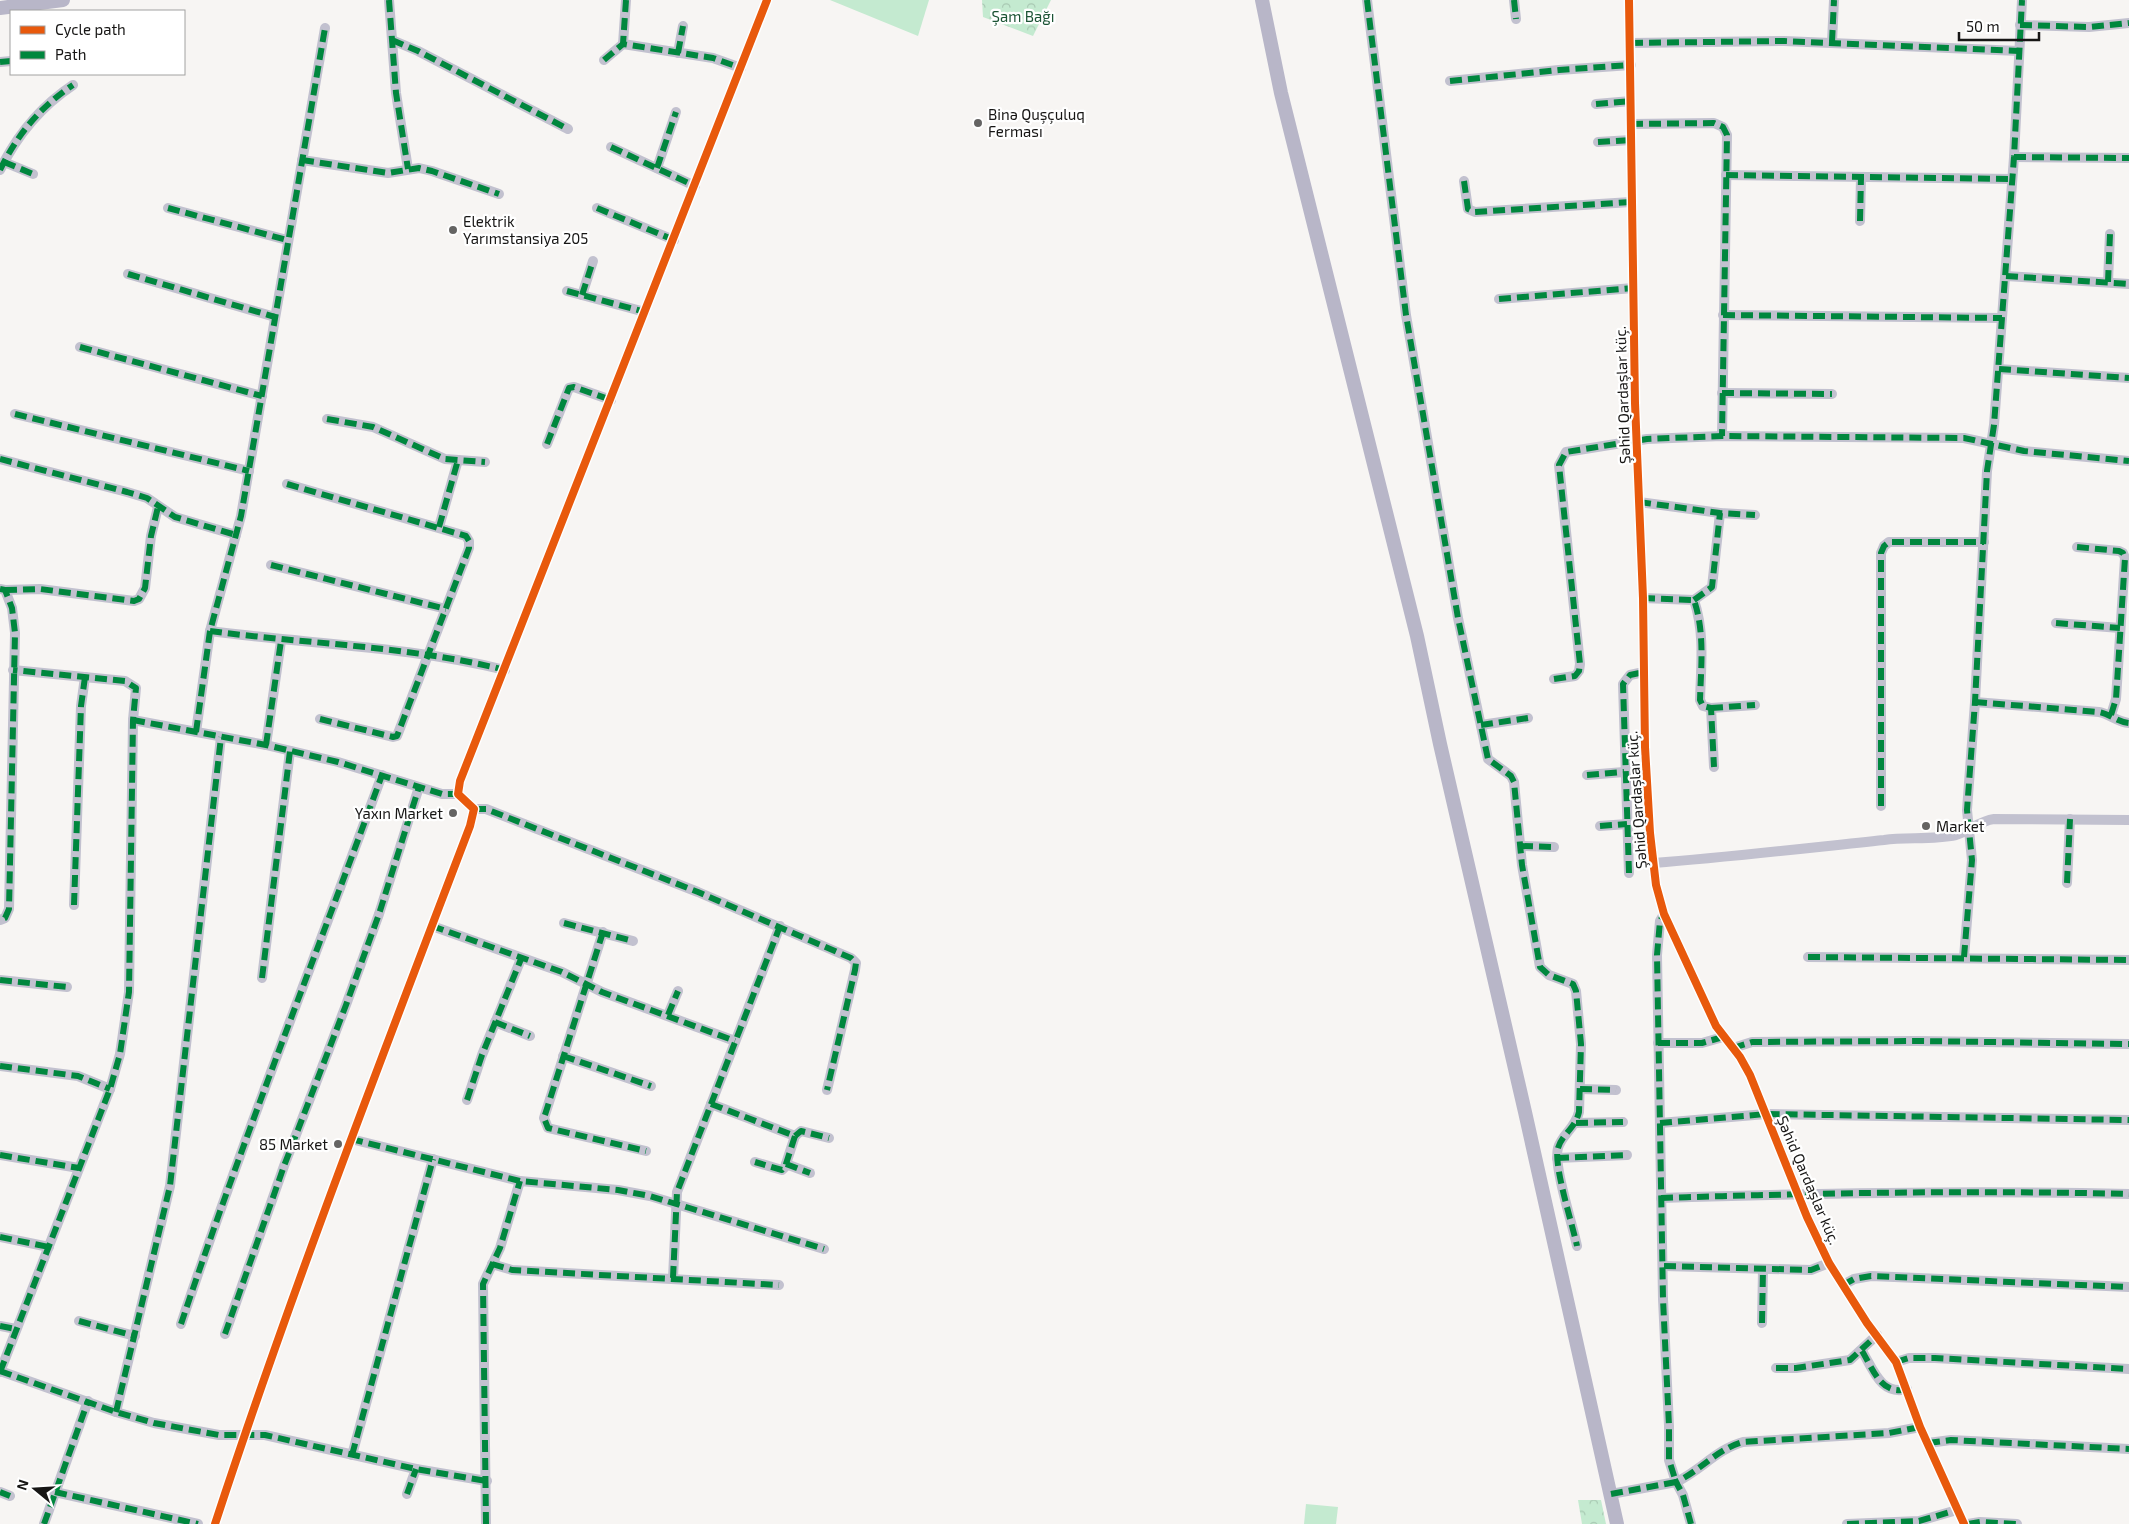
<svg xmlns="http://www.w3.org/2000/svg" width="2129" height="1524" viewBox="0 0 2129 1524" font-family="'Exo 2',sans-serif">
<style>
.green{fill:#c4ead0}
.forest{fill:url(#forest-crowns)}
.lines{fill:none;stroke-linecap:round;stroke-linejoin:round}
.street{stroke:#c2c1cf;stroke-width:10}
.secondary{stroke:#b8b6c8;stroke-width:14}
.quiet{stroke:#00873e;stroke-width:6;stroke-dasharray:12 6;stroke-linecap:butt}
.cycleway-casing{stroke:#fff;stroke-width:11}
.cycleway{stroke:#e8590c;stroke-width:8}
.poi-dot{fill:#656463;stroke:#fff;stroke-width:2}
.labels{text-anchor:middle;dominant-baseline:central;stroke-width:4.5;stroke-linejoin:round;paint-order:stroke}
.park-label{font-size:15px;fill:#1b5334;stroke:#fff}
.poi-label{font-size:15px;fill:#171615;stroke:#fff;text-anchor:start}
.street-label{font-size:15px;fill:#171615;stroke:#fff}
</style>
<defs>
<pattern id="forest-crowns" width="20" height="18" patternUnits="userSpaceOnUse" patternTransform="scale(1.25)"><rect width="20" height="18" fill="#c4ead0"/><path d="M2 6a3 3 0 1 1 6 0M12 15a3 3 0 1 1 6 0" fill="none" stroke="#a8c8b2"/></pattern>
</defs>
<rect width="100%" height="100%" fill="#f7f5f3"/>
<g class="green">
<path d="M830,0h99l-11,36z"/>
<path d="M1306,1504l32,3 -2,17h-32z"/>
</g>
<g class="forest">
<path d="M982,0h69l-18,36 -50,-19z"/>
<path d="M1578,1500h23l5,24h-24z"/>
</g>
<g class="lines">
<g class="street">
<path d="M389,0l7,93 12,76"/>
<path d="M626,0l-3,44 90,14 28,10"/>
<path d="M1367,0l39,315 52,303 30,141 23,17 3,6 8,83 18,102 9,8 24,9 3,7 5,53 -2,68c-4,17 -17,22 -21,36 -5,17 15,78 19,98"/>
<path d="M1514,0l2,19"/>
<path d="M1629,0l6,403 8,195 2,149 5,86 6,52 8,29 52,112 24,31 10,18 57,142 22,46 38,60 29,39 24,65 44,97"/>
<path d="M2020,25l69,2 40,-4"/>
<path d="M392,40l26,11 150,78"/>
<path d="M1832,42l2,-42"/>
<path d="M1631,43l153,-2 235,10"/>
<path d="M678,53l5,-27"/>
<path d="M604,60l19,-16"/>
<path d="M0,62l11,-1"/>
<path d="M1450,81l109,-11 72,-5"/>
<path d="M1596,104l35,-3"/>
<path d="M1631,124l83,-1 9,4 4,8 -5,301"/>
<path d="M1598,142l33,-2"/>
<path d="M611,147l84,39"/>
<path d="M2014,157l115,1"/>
<path d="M302,160l86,13 31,-5 13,3 67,23"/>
<path d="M4,162l29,12"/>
<path d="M657,168l19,-56"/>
<path d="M0,170c17,-35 40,-63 73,-85"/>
<path d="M1726,175l286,4"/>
<path d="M1464,181l4,28 7,3 156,-10"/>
<path d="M168,208l119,32"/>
<path d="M597,208l77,32"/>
<path d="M1860,221l1,-44"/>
<path d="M128,274l147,43"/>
<path d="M2006,276l123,8"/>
<path d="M2108,282l2,-48"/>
<path d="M567,291l78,21"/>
<path d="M582,295l11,-34"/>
<path d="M1499,299l134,-11"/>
<path d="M1723,315l279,3"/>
<path d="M80,347l182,49"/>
<path d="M1999,369l130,9"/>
<path d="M1722,393l110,1"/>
<path d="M15,414l234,57"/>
<path d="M327,419l46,8 72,32 40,3"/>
<path d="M547,444l22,-56 5,-1 37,13"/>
<path d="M0,459l127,33 20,6 28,19 61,18"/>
<path d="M287,484l179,52 3,5v7l-72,188 -4,1 -73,-18"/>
<path d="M1639,502l81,11 35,2"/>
<path d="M439,527l19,-67"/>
<path d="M2077,547l42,4 4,2 2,5 -9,141 -5,16"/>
<path d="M271,565l175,44"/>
<path d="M0,589l5,1 7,18 3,25 -6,276 -4,9 -5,2"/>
<path d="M5,590l35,-1 94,12 5,-2 6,-11 6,-52 7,-29"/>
<path d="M1643,598l51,2c11,33 7,66 6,100l3,6 8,2 3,59"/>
<path d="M1694,600l18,-13 8,-74"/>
<path d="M2056,623l64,5"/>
<path d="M210,631c97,13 200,15 295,39"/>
<path d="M1554,679l21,-3 4,-5 1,-7 -21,-199 7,-13 81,-13 75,-3 242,2 60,13 105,10"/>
<path d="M1975,702l124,10c11,2 18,10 30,11"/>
<path d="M1711,708l44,-3"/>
<path d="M133,720l133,25 72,17 104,32h16"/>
<path d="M1481,725l47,-7"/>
<path d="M196,732l14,-101 31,-115 84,-488"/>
<path d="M266,745l15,-104"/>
<path d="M1587,775l37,-3"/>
<path d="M1881,806v-253l3,-7 5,-4h95"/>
<path d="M474,809h12l212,83 153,66 5,5 -1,7 -28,120"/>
<path d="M1600,826l27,-2"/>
<path d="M1521,846l33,1"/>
<path d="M1654,863c77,-6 153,-15 230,-23 23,-3 49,0 72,-5 14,-4 23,-14 38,-16l135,1"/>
<path d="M1629,873l-6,-189 7,-9 14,-3"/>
<path d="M2067,883l3,-64"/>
<path d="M74,905l7,-199 4,-29"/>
<path d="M564,923l69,18"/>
<path d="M432,926l130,46 40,20 133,49"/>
<path d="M603,932l-59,186 4,10 98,23"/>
<path d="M1808,957l321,3"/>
<path d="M1964,957l8,-97 -5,-50 8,-108 12,-231 7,-46 20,-268 8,-157"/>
<path d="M262,978l28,-227"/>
<path d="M0,980l67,7"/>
<path d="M668,1015l10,-24"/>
<path d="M495,1022l35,14"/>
<path d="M1658,1043h44l21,-6"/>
<path d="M1733,1048l19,-6 165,-1 212,3"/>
<path d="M563,1056l88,30"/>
<path d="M0,1066l78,10 32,13"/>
<path d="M1580,1089l36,1"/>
<path d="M467,1100l15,-45 39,-96"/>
<path d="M711,1104l84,32 -10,31 -3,3 -27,-8"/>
<path d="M1576,1123l47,-1"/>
<path d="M1660,1123l106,-9 363,6"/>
<path d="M795,1136l6,-5 28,7"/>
<path d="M351,1139l169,42 98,9 32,6 174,53"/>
<path d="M0,1155l79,13"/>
<path d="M1557,1158l70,-3"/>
<path d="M786,1164l24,9"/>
<path d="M1661,1198c156,-5 312,-8 468,-4"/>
<path d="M0,1237l49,10"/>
<path d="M492,1264l20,6 267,15"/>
<path d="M1664,1266l147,4 18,-7"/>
<path d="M673,1278l4,-86 103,-266"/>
<path d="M1843,1285l11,-6 17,-3 258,11"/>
<path d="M79,1321l56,15"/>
<path d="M1762,1323l1,-54"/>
<path d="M181,1324c62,-185 134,-366 201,-549"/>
<path d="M0,1326l16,3"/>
<path d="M225,1334l59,-168 62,-161 33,-91 40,-127"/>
<path d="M1862,1351c11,18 19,45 45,38"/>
<path d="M1896,1362l13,-4h26l194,11"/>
<path d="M1776,1368h20l54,-8 27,-25"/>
<path d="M0,1371l116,41 38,11 65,12h46l151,34 71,12"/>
<path d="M0,1372l110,-283 10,-35 9,-62 4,-272 3,-32 -11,-7 -112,-11"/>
<path d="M116,1412l54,-226 51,-449"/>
<path d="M1928,1443l23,-3 178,9"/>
<path d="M352,1455l81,-296"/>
<path d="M0,1492l10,4"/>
<path d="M55,1492l143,32"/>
<path d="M407,1494l9,-25"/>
<path d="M1611,1494l65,-12 -7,-22v-34l-6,-127 -6,-344 3,-34 4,-7"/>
<path d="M44,1524l44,-123"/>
<path d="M215,1524c77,-235 167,-467 255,-698l4,-17 -16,-15 2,-13 307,-781"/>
<path d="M486,1524l-3,-240 17,-36 20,-67"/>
<path d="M1691,1524l-8,-29 -7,-13c24,-11 41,-33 67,-40l146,-9 31,-6"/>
<path d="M1847,1524l72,-3 38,-11"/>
<path d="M1968,1524l12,-2 37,2"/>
</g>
<g class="secondary">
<path d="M1262,0l19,93 136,543 23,108 85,368 92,412"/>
<path d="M0,8l63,-8"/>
</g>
<g class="quiet">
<path d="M389,0l7,93 12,76"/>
<path d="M626,0l-3,44 90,14 28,10"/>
<path d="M1367,0l39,315 52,303 30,141 23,17 3,6 8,83 18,102 9,8 24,9 3,7 5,53 -2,68c-4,17 -17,22 -21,36 -5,17 15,78 19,98"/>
<path d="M1514,0l2,19"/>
<path d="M2020,25l69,2 40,-4"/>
<path d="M392,40l26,11 150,78"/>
<path d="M1832,42l2,-42"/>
<path d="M1631,43l153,-2 235,10"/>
<path d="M678,53l5,-27"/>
<path d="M604,60l19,-16"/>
<path d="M0,62l11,-1"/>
<path d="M1450,81l109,-11 72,-5"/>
<path d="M1596,104l35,-3"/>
<path d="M1631,124l83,-1 9,4 4,8 -5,301"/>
<path d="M1598,142l33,-2"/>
<path d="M611,147l84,39"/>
<path d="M2014,157l115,1"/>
<path d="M302,160l86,13 31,-5 13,3 67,23"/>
<path d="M4,162l29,12"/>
<path d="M657,168l19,-56"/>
<path d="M0,170c17,-35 40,-63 73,-85"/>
<path d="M1726,175l286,4"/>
<path d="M1464,181l4,28 7,3 156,-10"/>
<path d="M168,208l119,32"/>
<path d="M597,208l77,32"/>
<path d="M1860,221l1,-44"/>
<path d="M128,274l147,43"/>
<path d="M2006,276l123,8"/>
<path d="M2108,282l2,-48"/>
<path d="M567,291l78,21"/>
<path d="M582,295l11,-34"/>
<path d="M1499,299l134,-11"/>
<path d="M1723,315l279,3"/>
<path d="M80,347l182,49"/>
<path d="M1999,369l130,9"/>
<path d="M1722,393l110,1"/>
<path d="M15,414l234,57"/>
<path d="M327,419l46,8 72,32 40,3"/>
<path d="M547,444l22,-56 5,-1 37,13"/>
<path d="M0,459l127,33 20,6 28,19 61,18"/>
<path d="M287,484l179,52 3,5v7l-72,188 -4,1 -73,-18"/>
<path d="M1639,502l81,11 35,2"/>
<path d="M439,527l19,-67"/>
<path d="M2077,547l42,4 4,2 2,5 -9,141 -5,16"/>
<path d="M271,565l175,44"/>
<path d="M0,589l5,1 7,18 3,25 -6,276 -4,9 -5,2"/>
<path d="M5,590l35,-1 94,12 5,-2 6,-11 6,-52 7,-29"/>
<path d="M1643,598l51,2c11,33 7,66 6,100l3,6 8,2 3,59"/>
<path d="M1694,600l18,-13 8,-74"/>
<path d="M2056,623l64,5"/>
<path d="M210,631c97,13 200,15 295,39"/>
<path d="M1554,679l21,-3 4,-5 1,-7 -21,-199 7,-13 81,-13 75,-3 242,2 60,13 105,10"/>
<path d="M1975,702l124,10c11,2 18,10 30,11"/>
<path d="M1711,708l44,-3"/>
<path d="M133,720l133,25 72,17 104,32h16"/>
<path d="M1481,725l47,-7"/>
<path d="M196,732l14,-101 31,-115 84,-488"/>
<path d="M266,745l15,-104"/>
<path d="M1587,775l37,-3"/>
<path d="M1881,806v-253l3,-7 5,-4h95"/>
<path d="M474,809h12l212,83 153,66 5,5 -1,7 -28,120"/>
<path d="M1600,826l27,-2"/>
<path d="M1521,846l33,1"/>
<path d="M1629,873l-6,-189 7,-9 14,-3"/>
<path d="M2067,883l3,-64"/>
<path d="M74,905l7,-199 4,-29"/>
<path d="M564,923l69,18"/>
<path d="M432,926l130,46 40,20 133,49"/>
<path d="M603,932l-59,186 4,10 98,23"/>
<path d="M1808,957l321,3"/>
<path d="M1964,957l8,-97 -5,-50 8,-108 12,-231 7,-46 20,-268 8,-157"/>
<path d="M262,978l28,-227"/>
<path d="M0,980l67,7"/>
<path d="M668,1015l10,-24"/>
<path d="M495,1022l35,14"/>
<path d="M1658,1043h44l21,-6"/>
<path d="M1733,1048l19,-6 165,-1 212,3"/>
<path d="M563,1056l88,30"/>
<path d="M0,1066l78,10 32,13"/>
<path d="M1580,1089l36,1"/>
<path d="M467,1100l15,-45 39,-96"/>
<path d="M711,1104l84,32 -10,31 -3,3 -27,-8"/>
<path d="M1576,1123l47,-1"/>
<path d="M1660,1123l106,-9 363,6"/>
<path d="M795,1136l6,-5 28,7"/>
<path d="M351,1139l169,42 98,9 32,6 174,53"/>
<path d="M0,1155l79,13"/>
<path d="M1557,1158l70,-3"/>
<path d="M786,1164l24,9"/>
<path d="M1661,1198c156,-5 312,-8 468,-4"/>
<path d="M0,1237l49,10"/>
<path d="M492,1264l20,6 267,15"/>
<path d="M1664,1266l147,4 18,-7"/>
<path d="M673,1278l4,-86 103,-266"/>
<path d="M1843,1285l11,-6 17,-3 258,11"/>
<path d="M79,1321l56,15"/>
<path d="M1762,1323l1,-54"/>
<path d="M181,1324c62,-185 134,-366 201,-549"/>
<path d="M0,1326l16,3"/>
<path d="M225,1334l59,-168 62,-161 33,-91 40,-127"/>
<path d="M1862,1351c11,18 19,45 45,38"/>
<path d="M1896,1362l13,-4h26l194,11"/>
<path d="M1776,1368h20l54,-8 27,-25"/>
<path d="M0,1371l116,41 38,11 65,12h46l151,34 71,12"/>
<path d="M0,1372l110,-283 10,-35 9,-62 4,-272 3,-32 -11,-7 -112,-11"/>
<path d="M116,1412l54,-226 51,-449"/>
<path d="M1928,1443l23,-3 178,9"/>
<path d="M352,1455l81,-296"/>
<path d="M0,1492l10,4"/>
<path d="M55,1492l143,32"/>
<path d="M407,1494l9,-25"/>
<path d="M1611,1494l65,-12 -7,-22v-34l-6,-127 -6,-344 3,-34 4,-7"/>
<path d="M44,1524l44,-123"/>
<path d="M486,1524l-3,-240 17,-36 20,-67"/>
<path d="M1691,1524l-8,-29 -7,-13c24,-11 41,-33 67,-40l146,-9 31,-6"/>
<path d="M1847,1524l72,-3 38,-11"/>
<path d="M1968,1524l12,-2 37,2"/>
</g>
<defs>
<g id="cycleway">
<path d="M1629,0l6,403 8,195 2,149 5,86 6,52 8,29 52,112 24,31 10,18 57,142 22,46 38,60 29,39 24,65 44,97"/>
<path d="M215,1524c77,-235 167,-467 255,-698l4,-17 -16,-15 2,-13 307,-781"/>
</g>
</defs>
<use href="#cycleway" class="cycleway-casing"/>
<use href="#cycleway" class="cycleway"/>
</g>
<g class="poi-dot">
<circle cx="978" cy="123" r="5"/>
<circle cx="453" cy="230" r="5"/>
<circle cx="453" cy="813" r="5"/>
<circle cx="1926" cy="826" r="5"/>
<circle cx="338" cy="1144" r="5"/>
</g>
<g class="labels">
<g class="park-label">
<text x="1023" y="16">Şam Bağı</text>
</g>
<g class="poi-label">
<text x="988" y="114">Binə Quşçuluq<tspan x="988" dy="17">Ferması</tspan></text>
<text x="463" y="221">Elektrik<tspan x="463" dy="17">Yarımstansiya 205</tspan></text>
<text x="443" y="813" text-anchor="end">Yaxın Market</text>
<text x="1936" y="826">Market</text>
<text x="328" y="1144" text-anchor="end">85 Market</text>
</g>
<g class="street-label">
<text transform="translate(1622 395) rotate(-92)">Şəhid Qardaşlar küç.</text>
<text transform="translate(1636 800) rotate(-94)">Şəhid Qardaşlar küç.</text>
<text transform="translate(1809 1180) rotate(67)">Şəhid Qardaşlar küç.</text>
</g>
</g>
<rect x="10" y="10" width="175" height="65" fill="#ffffff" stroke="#a2a2a1"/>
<rect x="20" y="26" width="25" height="8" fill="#e8590c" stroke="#a2a2a1"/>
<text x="55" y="35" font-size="15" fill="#171615">Cycle path</text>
<rect x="20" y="51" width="25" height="8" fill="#00873e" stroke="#a2a2a1"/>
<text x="55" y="60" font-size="15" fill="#171615">Path</text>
<g transform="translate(35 1489) rotate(288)" stroke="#ffffff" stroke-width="4" paint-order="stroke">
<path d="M0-4L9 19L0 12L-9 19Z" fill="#171615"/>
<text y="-8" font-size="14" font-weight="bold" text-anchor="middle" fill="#171615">N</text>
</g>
<path d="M1959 32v8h80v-8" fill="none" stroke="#171615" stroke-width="2.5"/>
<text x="1966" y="32" font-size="15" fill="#171615" stroke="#ffffff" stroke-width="4" paint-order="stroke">50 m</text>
</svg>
